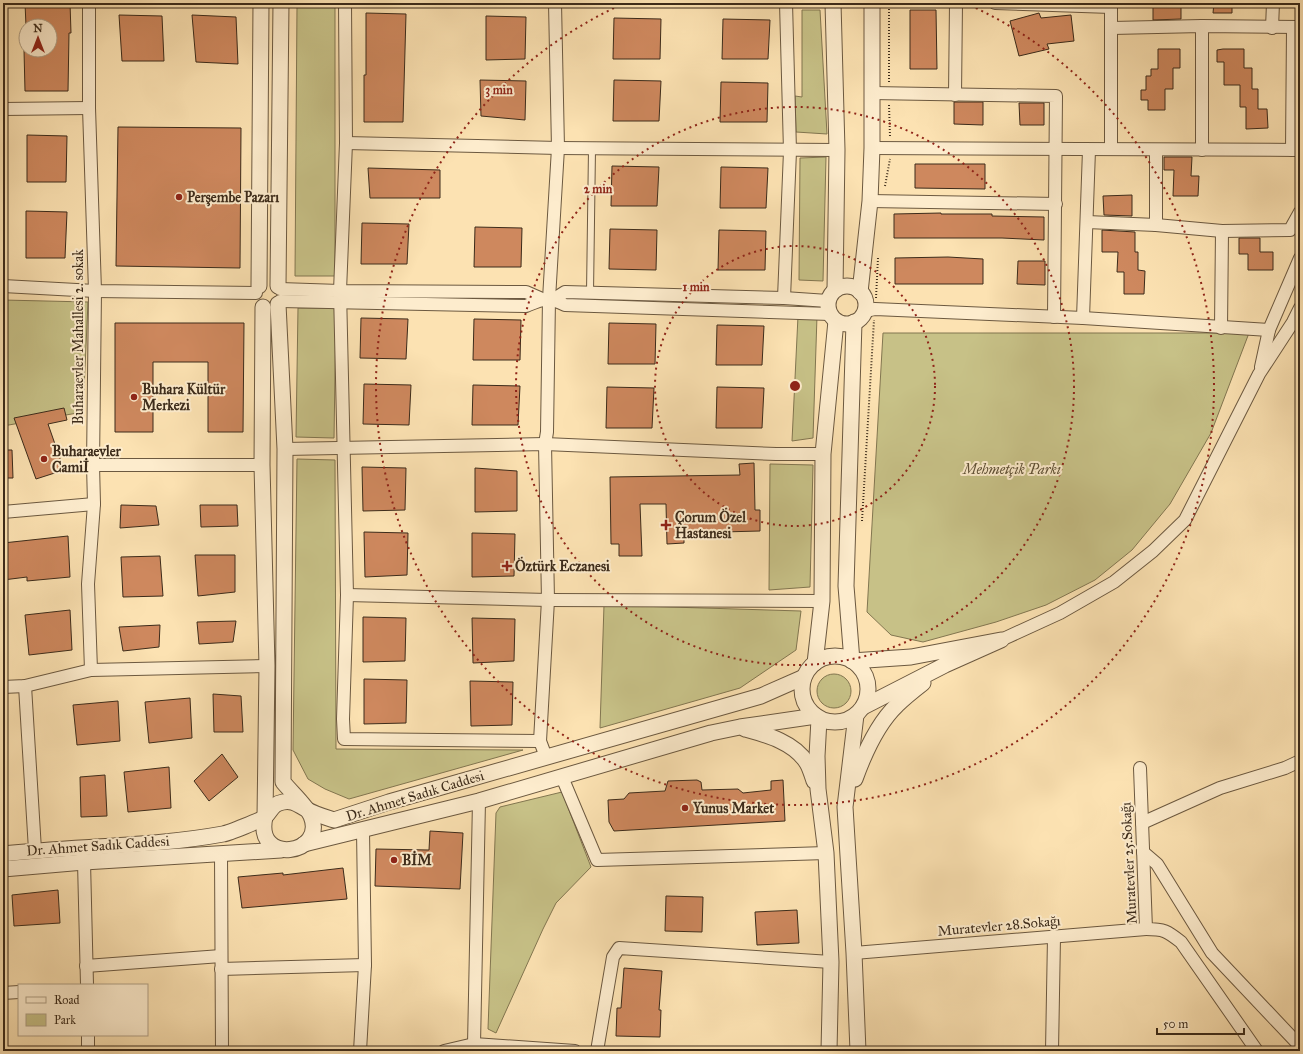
<svg xmlns="http://www.w3.org/2000/svg" width="1303" height="1054" viewBox="0 0 1303 1054" font-family="'IM FELL Great Primer',serif">
<style>
.green{fill:#c7c187;stroke:#827650}
.building{fill:#ce885e;stroke:#3c2b1a}
.lines{fill:none;stroke-linecap:round;stroke-linejoin:round}
.service-casing{stroke:#6c5940;stroke-width:8}
.minor-casing{stroke:#6c5940;stroke-width:14}
.tertiary-casing{stroke:#6c5940;stroke-width:17}
.path{stroke:#3c2b1a;stroke-width:2;stroke-dasharray:1 2;stroke-linecap:butt}
.service{stroke:#fdeccd;stroke-width:6}
.minor{stroke:#fdeccd;stroke-width:12}
.tertiary{stroke:#fdeccd;stroke-width:15}
.ring{fill:none;stroke:#8f2418;stroke-width:2;stroke-dasharray:2 4}
.poi-dot{fill:#8f2418;stroke:#fdeccd;stroke-width:1.5}
.labels{text-anchor:middle;dominant-baseline:central;stroke-width:4;stroke-linejoin:round;paint-order:stroke}
.poi-label{font-size:14px;font-weight:bold;fill:#3c2b1a;stroke:#fdeccd;text-anchor:start}
.street-label{font-size:14px;fill:#3c2b1a;stroke:#fdeccd}
.park-label{font-size:14px;font-style:italic;fill:#5f5035;stroke:#fdeccd}
.centre{fill:#8f2418;stroke:#fdeccd;stroke-width:2}
.ring-label{font-size:12px;text-anchor:middle;font-weight:bold;fill:#8f2418;stroke:#fdeccd;stroke-width:4;stroke-linejoin:round;paint-order:stroke}
</style>
<rect width="100%" height="100%" fill="#fce2b2"/>
<filter id="stains"><feTurbulence type="fractalNoise" baseFrequency=".005" numOctaves="4"/><feColorMatrix values="0 0 0 0 .2 0 0 0 0 .09 0 0 0 0 .02 0 0 0 .5 -.17"/></filter>
<radialGradient id="worn" r=".72"><stop offset=".6" stop-color="#630" stop-opacity="0"/><stop offset="1" stop-color="#630" stop-opacity=".3"/></radialGradient>
<g class="green">
<path d="M297,6l38,1v269h-40z"/>
<path d="M802,10h18l7,124 -31,-2 -1,-36 7,1z"/>
<path d="M826,157l-3,124 -24,-1 1,-122z"/>
<path d="M3,300l85,2 -5,110 -80,14z"/>
<path d="M298,308h38l-2,130 -38,-1z"/>
<path d="M798,316h19l-4,122 -21,3z"/>
<path d="M883,333h366l-38,100 -41,71 -38,46 -37,30 -49,25 -50,17 -73,20 -32,-7 -24,-23z"/>
<path d="M297,459l38,1 1,289 187,1 -174,49 -24,-10 -17,-10 -15,-29z"/>
<path d="M770,464l43,1 -3,122 -41,3z"/>
<path d="M604,605l197,6 -5,39 -56,38 -140,40z"/>
<circle cx="834" cy="691" r="17"/>
<path d="M562,792l29,75 -35,36 -13,26 -47,104 -8,-4 8,-216 4,-6z"/>
</g>
<g class="building">
<path d="M25,3h45l1,30h-2l-1,58h-43l-1,-41h26v-24h-24z"/>
<path d="M1153,3h22v3l6,-1v14l-28,1z"/>
<path d="M1214,3h18v10h-19z"/>
<path d="M910,10h26l1,59h-27z"/>
<path d="M366,13l40,1 -3,108h-39v-47h2z"/>
<path d="M1039,13l2,5 30,-3 3,26 -27,3 2,5 -30,7 -9,-35z"/>
<path d="M119,15l43,1 2,45h-42z"/>
<path d="M192,15l44,2 2,47 -42,-2z"/>
<path d="M486,16l40,1 -1,42 -39,1z"/>
<path d="M614,18l47,1 -1,40h-47z"/>
<path d="M723,19l47,1 -2,39h-46z"/>
<path d="M1158,49h22v19h-7v21h-8v21h-17v-10h-7v-10h5v-14h5v-7h7z"/>
<path d="M1223,49h21v19h8v21h6v20h9l1,19 -22,1v-22h-6v-22h-16v-23h-7v-12z"/>
<path d="M480,80l46,1 -1,39 -44,-4z"/>
<path d="M614,80l47,1 -2,40h-46z"/>
<path d="M721,82l47,1 -1,39h-47z"/>
<path d="M954,102h29v23l-29,-1z"/>
<path d="M1019,103h25v22h-24z"/>
<path d="M118,127l123,1 -1,140 -124,-2z"/>
<path d="M27,135l40,1 -1,46h-39z"/>
<path d="M1164,157h28l-1,19h8l-1,20h-25l1,-26h-10z"/>
<path d="M915,164h70v25l-70,-1z"/>
<path d="M612,166l47,1 -2,39h-46z"/>
<path d="M721,167l47,1 -2,40h-46z"/>
<path d="M368,168l72,2v28h-70z"/>
<path d="M1132,195v21l-28,-1 -1,-19z"/>
<path d="M26,211l41,1 -2,46h-39z"/>
<path d="M941,213v1h51v2l52,1v23l-42,-2h-108v-24z"/>
<path d="M362,223l47,1 -2,40h-46z"/>
<path d="M475,227l47,1 -1,39h-47z"/>
<path d="M610,229l47,1 -1,40 -47,-1z"/>
<path d="M719,230l47,1 -1,39h-47z"/>
<path d="M1102,230l33,2v20h3v18l7,1 -1,23h-20v-22h-7l1,-20h-16z"/>
<path d="M1239,238h21v14h13v18h-25v-16h-9z"/>
<path d="M948,257l35,2v25h-88v-26z"/>
<path d="M1018,261h27v24l-28,-1z"/>
<path d="M361,318l47,1 -2,40 -46,-1z"/>
<path d="M474,319l47,1 -1,40h-47z"/>
<path d="M115,323h129l-1,109h-35v-70h-55v70h-38z"/>
<path d="M609,323l47,1 -1,40h-47z"/>
<path d="M717,325l47,1 -2,39h-46z"/>
<path d="M364,384l47,1 -2,40 -46,-1z"/>
<path d="M473,385l47,1 -2,39h-46z"/>
<path d="M607,387l47,1 -2,40h-46z"/>
<path d="M717,387l47,1 -2,40h-46z"/>
<path d="M64,408l3,12 -19,4 16,46 -28,9 -22,-61z"/>
<path d="M3,450h9l1,28h-10z"/>
<path d="M754,463l1,47h5v21l-76,2v10l-17,1 -1,-40h-26l2,52h-23v-12h-8l-1,-67 130,-2 -1,-11z"/>
<path d="M362,467l44,1 -1,42 -42,1z"/>
<path d="M475,468l42,3v40l-42,1z"/>
<path d="M121,505l35,1 3,19 -39,3z"/>
<path d="M200,505h37l1,21 -37,1z"/>
<path d="M364,532l44,1 -1,42 -42,2z"/>
<path d="M472,533l43,1 -1,42 -42,1z"/>
<path d="M68,536l2,41 -43,4v-4l-24,3v-37z"/>
<path d="M195,555h40v37l-37,4z"/>
<path d="M160,556l3,40 -40,1 -2,-40z"/>
<path d="M70,610l2,40 -43,5 -4,-40z"/>
<path d="M363,617l43,1 -1,43 -42,1z"/>
<path d="M472,618l43,1 -1,42 -41,2z"/>
<path d="M236,621l-3,21 -34,2 -2,-22z"/>
<path d="M160,625l-1,22 -36,4 -4,-24z"/>
<path d="M364,679l43,1 -1,43 -42,1z"/>
<path d="M470,681l43,1 -1,43 -41,1z"/>
<path d="M213,694l28,2 2,36h-29z"/>
<path d="M190,698l2,40 -43,5 -4,-41z"/>
<path d="M118,701l2,40 -43,4 -4,-40z"/>
<path d="M222,754l16,23 -29,24 -15,-20z"/>
<path d="M169,767l2,41 -43,4 -4,-40z"/>
<path d="M105,775l2,41 -26,1 -1,-40z"/>
<path d="M697,780l4,2 1,8 36,-1 5,4 28,-3v-9l12,-1 2,41 -171,10 -5,-9 -1,-22 16,-1 5,-6 36,-2 3,-10z"/>
<path d="M430,831l33,2 -3,56 -85,-3 1,-37 53,1z"/>
<path d="M343,868l4,31 -105,9 -4,-31 45,-4v2z"/>
<path d="M58,890l2,33 -46,3 -2,-31z"/>
<path d="M666,896l37,1 -1,35 -37,-1z"/>
<path d="M797,910l2,33 -42,2 -2,-33z"/>
<path d="M624,968l38,3 -3,39h2l-1,27 -44,-1 1,-28h4z"/>
</g>
<g class="lines">
<defs>
<path id="service" d="M590,293l2,-144"/>
<g id="minor">
<path d="M89,3v105l6,183 -2,174 1,39 -6,80 3,86"/>
<path d="M345,3l1,140 -6,148 7,304 -4,124 1,20 196,2"/>
<path d="M995,3l116,4"/>
<path d="M1111,3v146"/>
<path d="M1202,26v124"/>
<path d="M1112,28l90,-2 98,1"/>
<path d="M1272,28l1,-25"/>
<path d="M872,93l184,3 -2,221"/>
<path d="M955,95l1,-92"/>
<path d="M3,109l86,-1"/>
<path d="M346,143l212,5 279,2"/>
<path d="M872,148l428,2"/>
<path d="M1292,150l1,-122"/>
<path d="M870,201l186,3"/>
<path d="M1087,222l69,3 66,6 68,-1 10,-18"/>
<path d="M1156,225v-75"/>
<path d="M3,286l92,5 161,2"/>
<path d="M280,289l60,2 186,1 16,7"/>
<path d="M784,298l6,-147 -4,-148"/>
<path d="M554,299l11,-7 219,6 44,3"/>
<path d="M280,301l246,5c17,-7 22,-10 39,-1l265,9"/>
<path d="M865,311l10,-2 208,9 186,12"/>
<path d="M1083,318l6,-168"/>
<path d="M1221,328l1,-97"/>
<path d="M1261,367l8,-37 31,-72"/>
<path d="M285,449l260,-5 231,10h47"/>
<path d="M93,465h169"/>
<path d="M3,512l91,-8"/>
<path d="M347,595l201,5 274,1"/>
<path d="M1001,640l59,-27 54,-31 39,-31 32,-31 74,-146 34,-52 7,-14"/>
<path d="M25,686l10,164"/>
<path d="M3,687l22,-1 66,-16 176,-4"/>
<path d="M546,757l-6,-16 8,-141 -3,-156 2,-12 2,-133 9,-151 -3,-145"/>
<path d="M1140,768l6,161c18,0 21,2 35,13l76,109"/>
<path d="M562,777l35,83 229,-7"/>
<path d="M1142,823l78,-35 65,-20 15,-7"/>
<path d="M1143,852l14,12 55,89 88,93"/>
<path d="M221,854l1,197"/>
<path d="M84,862l3,123"/>
<path d="M854,953l292,-24"/>
<path d="M86,966l135,-10"/>
<path d="M221,969l144,-4"/>
<path d="M3,993l16,-1"/>
<path d="M88,1035v16"/>
<path d="M474,1044l5,-243"/>
<path d="M360,1051l5,-86 -2,-134"/>
<path d="M444,1051l30,-7 101,7"/>
<path d="M597,1051l16,-94 6,-9 212,14"/>
<path d="M1052,1051l2,-114"/>
</g>
<g id="tertiary">
<path d="M833,3l4,147 -2,140"/>
<path d="M259,286l2,-283"/>
<path d="M278,286l3,-283"/>
<circle cx="847" cy="305" r="19"/>
<path d="M860,292l10,-91 2,-53v-145"/>
<path d="M263,307l-1,158 5,201 -2,151c-11,49 62,38 46,-1 -5,-11 -20,-24 -28,-34l2,-333 -7,-145"/>
<path d="M854,322l-8,264 6,75 59,-4 90,-17 -56,25 -82,42"/>
<circle cx="835" cy="689" r="33"/>
<path d="M815,663l7,-62 1,-147 13,-133"/>
<path d="M856,715l-11,92 9,146 4,98"/>
<path d="M819,719l-2,37 1,33 8,64 5,109 -2,89"/>
<path d="M745,729c22,6 49,13 62,34 3,5 5,12 7,18"/>
<path d="M855,779c9,-25 22,-55 42,-74 8,-8 17,-15 26,-22"/>
<path d="M304,844l175,-43 232,-68 29,-6 76,-11"/>
<path d="M3,854c73,-8 149,-7 220,-20 6,-1 38,-14 42,-17 7,-7 7,-13 18,-15 10,-2 15,3 23,7 8,5 19,8 28,11l55,-18 372,-106 43,-19"/>
<path d="M3,869l81,-7 197,-12"/>
</g>
</defs>
<use href="#service" class="service-casing"/>
<use href="#minor" class="minor-casing"/>
<use href="#tertiary" class="tertiary-casing"/>
<g class="path">
<path d="M889,3v80"/>
<path d="M889,105l1,32"/>
<path d="M885,186l5,-27"/>
<path d="M876,298l2,-40"/>
<path d="M862,521l12,-201"/>
</g>
<use href="#service" class="service"/>
<use href="#minor" class="minor"/>
<use href="#tertiary" class="tertiary"/>
</g>
<g class="ring">
<circle cx="795" cy="386" r="140"/>
<circle cx="795" cy="386" r="279"/>
<path d="M965 3A419 419 0 1 1 625 3"/>
</g>
<g class="poi-dot">
<circle cx="179" cy="197" r="4"/>
<circle cx="134" cy="397" r="4"/>
<circle cx="44" cy="459" r="4"/>
<path d="M664 519h4v4h4v4h-4v4h-4v-4h-4v-4h4z"/>
<path d="M505 560h4v4h4v4h-4v4h-4v-4h-4v-4h4z"/>
<circle cx="685" cy="808" r="4"/>
<circle cx="394" cy="860" r="4"/>
</g>
<g class="labels">
<g class="poi-label">
<text x="187" y="197">Perşembe Pazarı</text>
<text x="142" y="389">Buhara Kültür<tspan x="142" dy="16">Merkezi</tspan></text>
<text x="52" y="451">Buharaevler<tspan x="52" dy="16">Camiİ</tspan></text>
<text x="675" y="517">Çorum Özel<tspan x="675" dy="16">Hastanesi</tspan></text>
<text x="515" y="566">Öztürk Eczanesi</text>
<text x="693" y="808">Yunus Market</text>
<text x="402" y="860">BİM</text>
</g>
<g class="street-label">
<text transform="translate(78 337) rotate(-90)">Buharaevler Mahallesi 2. sokak</text>
<text transform="translate(415 796) rotate(-17)">Dr. Ahmet Sadık Caddesi</text>
<text transform="translate(98 846) rotate(-4)">Dr. Ahmet Sadık Caddesi</text>
<text transform="translate(1129 863) rotate(-93)">Muratevler 25.Sokağı</text>
<text transform="translate(999 926) rotate(-5)">Muratevler 28.Sokağı</text>
</g>
<g class="park-label">
<text x="1012" y="469">Mehmetçik Parkı</text>
</g>
</g>
<circle cx="795" cy="386" r="6" class="centre"/>
<g class="ring-label">
<text x="499" y="94">3 min</text>
<text x="598" y="193">2 min</text>
<text x="696" y="291">1 min</text>
</g>
<rect width="1303" height="1054" fill="none" stroke="#fce2b2" stroke-width="16"/>
<rect x="4" y="4" width="1295" height="1046" fill="none" stroke="#3c2b1a" stroke-width="2"/>
<rect x="8" y="8" width="1287" height="1038" fill="none" stroke="#3c2b1a"/>
<rect x="18" y="984" width="130" height="52" fill="#fdeccd" stroke="#b09f85"/>
<rect x="26" y="997" width="20" height="6" fill="#fdeccd" stroke="#b09f85"/>
<text x="54" y="1004" font-size="12" fill="#3c2b1a">Road</text>
<rect x="26" y="1014" width="20" height="12" fill="#c7c187" stroke="#b09f85"/>
<text x="54" y="1024" font-size="12" fill="#3c2b1a">Park</text>
<g transform="translate(38 38)"><circle r="19" fill="#fdeccd" stroke="#b09f85"/>
<path d="M0-3L7 15L0 10L-7 15Z" fill="#8f2418"/>
<text y="-6" font-size="11" font-weight="bold" text-anchor="middle" fill="#3c2b1a">N</text>
</g>
<path d="M1157 1028v6h87v-6" fill="none" stroke="#3c2b1a" stroke-width="2"/>
<text x="1163" y="1028" font-size="12" fill="#3c2b1a" stroke="#fdeccd" stroke-width="3" paint-order="stroke">50 m</text>
<rect width="100%" height="100%" filter="url(#stains)"/>
<rect width="100%" height="100%" fill="url(#worn)"/>
</svg>
